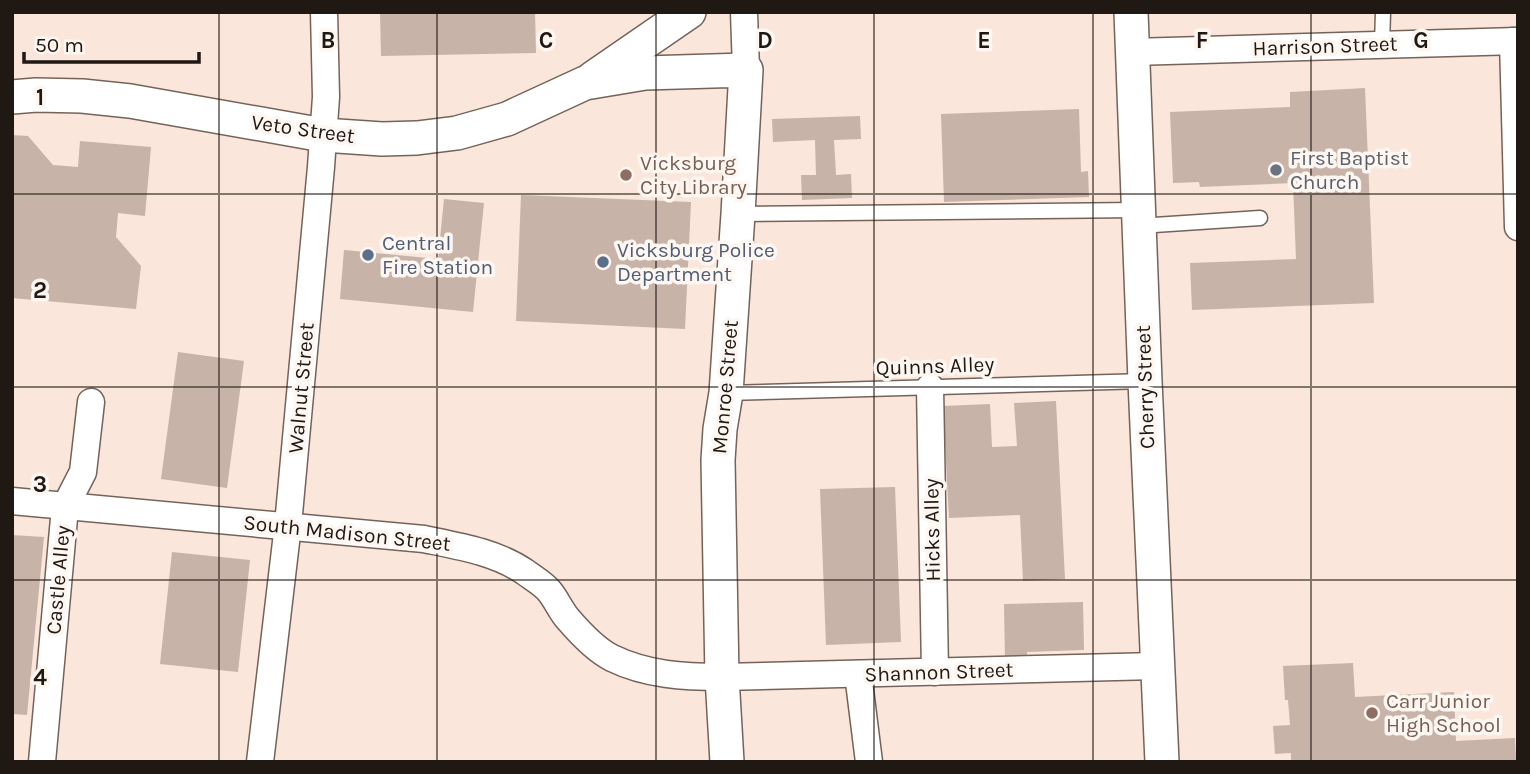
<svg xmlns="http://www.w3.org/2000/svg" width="1530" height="774" viewBox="0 0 1530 774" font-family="Karla,sans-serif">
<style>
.building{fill:#c7b3a8}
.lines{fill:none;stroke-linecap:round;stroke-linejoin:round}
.service-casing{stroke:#756359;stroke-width:17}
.minor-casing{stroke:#756359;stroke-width:29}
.tertiary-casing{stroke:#756359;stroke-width:36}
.service{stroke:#fff;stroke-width:14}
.minor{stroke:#fff;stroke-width:26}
.tertiary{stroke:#fff;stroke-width:33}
.grid{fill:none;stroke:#1f1813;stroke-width:2;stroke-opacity:0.55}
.worship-dot{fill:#6b7280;stroke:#fef6f1;stroke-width:2.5}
.education-dot{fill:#8d6e63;stroke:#fef6f1;stroke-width:2.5}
.service-dot{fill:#5c6f8a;stroke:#fef6f1;stroke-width:2.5}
.labels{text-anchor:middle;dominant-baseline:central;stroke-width:7;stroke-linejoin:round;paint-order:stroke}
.street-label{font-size:21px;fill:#1f1813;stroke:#fef6f1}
.worship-label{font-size:21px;fill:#5b616d;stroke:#fef6f1;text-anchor:start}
.education-label{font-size:21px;fill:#785e54;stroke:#fef6f1;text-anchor:start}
.service-label{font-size:21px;fill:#4e5e75;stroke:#fef6f1;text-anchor:start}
.grid-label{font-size:23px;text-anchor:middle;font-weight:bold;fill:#1f1813;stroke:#fef6f1;stroke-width:7;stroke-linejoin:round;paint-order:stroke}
</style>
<rect width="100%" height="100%" fill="#fae6da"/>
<g class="building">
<path d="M380,12h155l1,41 -155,3z"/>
<path d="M1365,88l9,215 -182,7 -2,-47 106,-4 -3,-76 -93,4 -1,-5 -26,1 -3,-71 120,-5v-15z"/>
<path d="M1079,109l2,63 7,-1 1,26 -145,5 -3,-88z"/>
<path d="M860,116l1,23 -27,1 2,35 15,-1 1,24 -50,2 -1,-25h15l-1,-35 -42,2 -1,-23z"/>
<path d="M12,135l16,1 25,29 25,2 2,-26 71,6 -6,69 -27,-3 -2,24 25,29 -5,43 -124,-11z"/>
<path d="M521,195l170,7 -6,127 -169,-8z"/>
<path d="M444,199l40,4 -11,109 -133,-13 4,-49 94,9z"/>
<path d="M178,352l66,9 -17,127 -66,-9z"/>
<path d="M1056,401l9,178 -42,2 -3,-66 -71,3 -6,-112 47,-2 2,43 25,-1 -3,-43z"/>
<path d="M895,487l6,155 -75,3 -6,-156z"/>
<path d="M12,535l32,2 -17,178 -15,-1z"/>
<path d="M172,552l78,8 -12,112 -78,-8z"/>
<path d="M1083,602l1,48 -57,2v9h-22l-1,-57z"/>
<path d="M1353,663l2,34 99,-5 2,49 59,-3 1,24h-225v-9l-16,1 -2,-28 17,-1 -2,-25h-3l-2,-34z"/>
</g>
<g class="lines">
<defs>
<g id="service">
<path d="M1382,45l1,-33"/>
<path d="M738,214l400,-4"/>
<path d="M1139,226l121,-8"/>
<path d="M726,393l419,-12"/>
</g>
<g id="minor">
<path d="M744,12l2,58"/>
<path d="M1513,41l5,186"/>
<path d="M1132,52l386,-11"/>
<path d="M930,387l5,285"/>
<path d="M12,501l412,38c34,7 72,13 101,33 8,6 19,12 25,20 7,9 11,19 18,27 12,14 28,31 44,39 35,17 72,19 110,19l434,-11"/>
<path d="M858,674l11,88"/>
<path d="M42,762l23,-255 18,-35 8,-70"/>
<path d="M260,762l28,-237 33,-358 5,-70 -2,-85"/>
</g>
<g id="tertiary">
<path d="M1131,12l14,369 17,381"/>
<path d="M593,78l96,-66"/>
<path d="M12,97l24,-2 46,1 48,5 193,34 59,4 35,-1 40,-5 50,-14 78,-36 60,-10 101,-3 -8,144 -12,179 -6,36 -2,31 4,217 5,85"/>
</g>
</defs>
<use href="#service" class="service-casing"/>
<use href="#minor" class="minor-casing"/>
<use href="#tertiary" class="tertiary-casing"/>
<use href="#service" class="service"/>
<use href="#minor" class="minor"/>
<use href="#tertiary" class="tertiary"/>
</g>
<path class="grid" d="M219,12v750M437,12v750M656,12v750M874,12v750M1093,12v750M1311,12v750M12,194h1506M12,387h1506M12,580h1506"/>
<circle class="worship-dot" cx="1276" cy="170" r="7"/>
<g class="education-dot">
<circle cx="626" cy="175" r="7"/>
<circle cx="1372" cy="713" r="7"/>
</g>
<g class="service-dot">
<circle cx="368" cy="255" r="7"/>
<circle cx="603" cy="262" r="7"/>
</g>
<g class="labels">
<g class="street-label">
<text transform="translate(1325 46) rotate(-2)">Harrison Street</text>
<text transform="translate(303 129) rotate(8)">Veto Street</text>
<text transform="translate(935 366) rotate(-2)">Quinns Alley</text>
<text transform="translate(725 387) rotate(-85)">Monroe Street</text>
<text transform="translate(1145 387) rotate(-92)">Cherry Street</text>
<text transform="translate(301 388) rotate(-85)">Walnut Street</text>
<text transform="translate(932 530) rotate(-91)">Hicks Alley</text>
<text transform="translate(347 533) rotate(6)">South Madison Street</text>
<text transform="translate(58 580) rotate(-85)">Castle Alley</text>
<text transform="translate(939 672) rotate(-2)">Shannon Street</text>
</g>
<g class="worship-label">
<text x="1290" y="158">First Baptist<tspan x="1290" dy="24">Church</tspan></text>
</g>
<g class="education-label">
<text x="640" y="163">Vicksburg<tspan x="640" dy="24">City Library</tspan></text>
<text x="1386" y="701">Carr Junior<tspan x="1386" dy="24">High School</tspan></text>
</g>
<g class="service-label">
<text x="382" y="243">Central<tspan x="382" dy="24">Fire Station</tspan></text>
<text x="617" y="250">Vicksburg Police<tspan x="617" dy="24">Department</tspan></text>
</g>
</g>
<g class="grid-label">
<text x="328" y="48">B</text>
<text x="546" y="48">C</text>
<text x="765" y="48">D</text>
<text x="984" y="48">E</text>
<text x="1202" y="48">F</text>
<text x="1421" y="48">G</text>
<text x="40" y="105">1</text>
<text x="40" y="298">2</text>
<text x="40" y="492">3</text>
<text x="40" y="685">4</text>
</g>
<rect width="1530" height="774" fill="none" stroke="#1f1813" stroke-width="28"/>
<path d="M24 52v10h175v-10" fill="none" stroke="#1f1813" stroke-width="3.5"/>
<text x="35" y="52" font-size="21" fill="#1f1813" stroke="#fef6f1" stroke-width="5" paint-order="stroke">50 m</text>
</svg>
